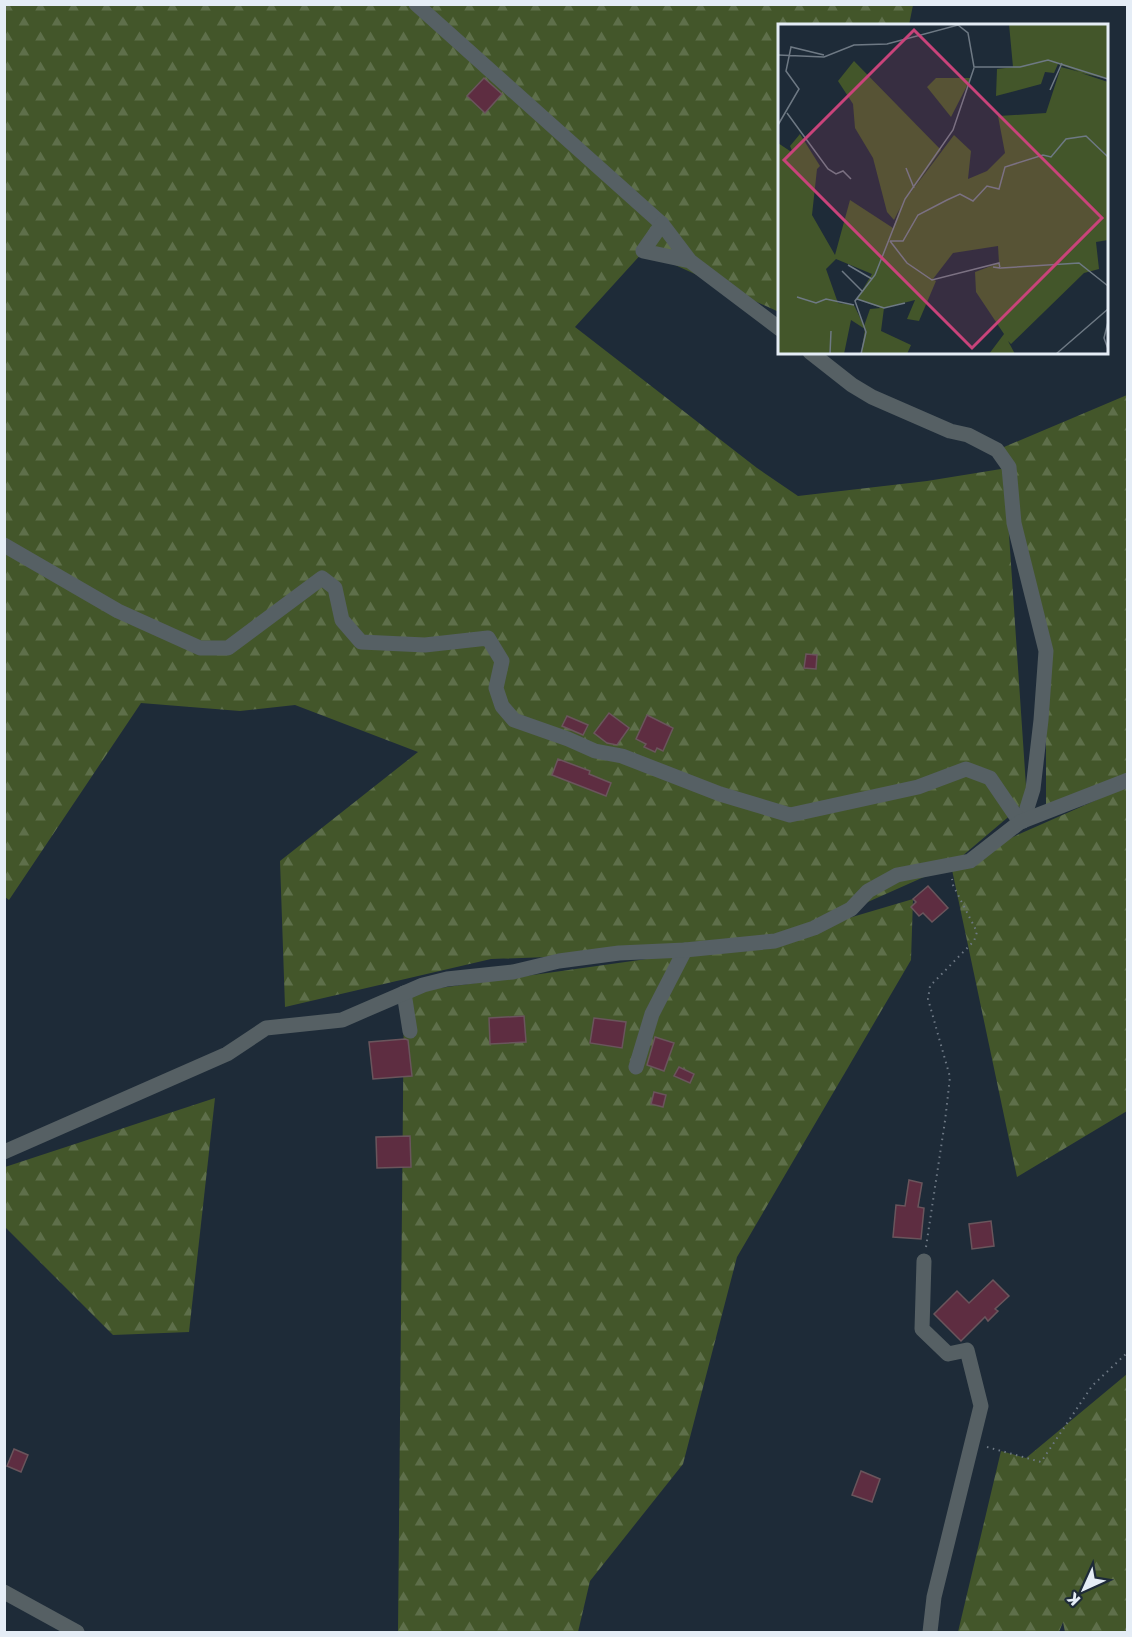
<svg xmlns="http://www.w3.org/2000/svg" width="1132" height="1637" viewBox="0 0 1132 1637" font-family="Rubik,sans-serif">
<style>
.forest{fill:url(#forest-firs);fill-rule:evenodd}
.building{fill:#5e2d41;stroke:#6a555c;stroke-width:1.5}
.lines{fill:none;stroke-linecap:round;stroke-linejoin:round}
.path{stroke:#6e7985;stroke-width:2;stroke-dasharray:1.5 4.5;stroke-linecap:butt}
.minor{stroke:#566064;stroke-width:15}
.inset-road{fill:none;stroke:#6e7984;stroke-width:1.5}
.view{fill:#c9437a;fill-opacity:0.15;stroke:#c9437a;stroke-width:3}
.inset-edge{fill:none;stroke:#e5edf6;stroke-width:3}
</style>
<defs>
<pattern id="forest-firs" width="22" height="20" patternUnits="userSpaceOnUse" patternTransform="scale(1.5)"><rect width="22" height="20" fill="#43562a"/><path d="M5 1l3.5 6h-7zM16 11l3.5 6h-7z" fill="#5e6f4a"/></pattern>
</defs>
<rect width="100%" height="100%" fill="#1e2b38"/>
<g class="forest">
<path d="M4,5h909l-4,20 -129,1 -1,286 -135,-61 -69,76 182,141 41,28 129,-15 74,-12 -4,-19 130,-55v716l-110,66 -66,-312 -153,68 115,-34 -2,61 -174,297 -54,207 -93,117 -12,51h-180l6,-639 371,-52 -146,13 -138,5 -206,48 -5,-146 138,-109 -123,-47 -55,6 -99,-8 -132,197 -4,-3zM1006,490l40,174v147l55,-13 -147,65 73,-62z"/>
<path d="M215,1098l-26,234 -76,3 -108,-108v-60z"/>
<path d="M1127,1374v258h-62l-2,-10 -4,10h-101l43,-181 25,7z"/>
</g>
<g class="building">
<path d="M484,78l18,16 -17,19 -18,-17z"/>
<path d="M806,654l11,1 -1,14 -12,-1z"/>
<path d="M609,713l20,15 -12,17 -10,-2 -13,-10z"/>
<path d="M647,715l26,13 -10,23 -6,-3 -2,4 -11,-5 2,-3 -10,-5z"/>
<path d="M567,716l21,9 -5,10 -21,-9z"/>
<path d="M558,759l32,12 -1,3 22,9 -5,13 -54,-21z"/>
<path d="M928,886l20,22 -16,14 -9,-9 -4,3 -8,-9 5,-5 -3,-3z"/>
<path d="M524,1016l2,26 -36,2 -1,-26z"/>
<path d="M594,1018l32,4 -4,26 -32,-5z"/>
<path d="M655,1037l19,6 -10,28 -17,-6z"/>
<path d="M405,1039l3,1 4,36 -39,3 -4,-37z"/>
<path d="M679,1067l15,7 -4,9 -16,-7z"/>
<path d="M654,1092l12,3 -3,12 -12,-3z"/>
<path d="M410,1136l1,31 -34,1 -1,-31z"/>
<path d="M909,1180l13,3 -4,24 6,1 -3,31 -28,-2 3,-32 9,1z"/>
<path d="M991,1221l3,25 -22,3 -3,-25z"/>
<path d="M993,1280l16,16 -14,13 3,2 -10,10 -3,-4 -24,24 -27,-27 23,-23 12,12z"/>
<path d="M14,1449l14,6 -7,17 -14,-6z"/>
<path d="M861,1471l19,8 -8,23 -20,-7z"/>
</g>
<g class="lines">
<g class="path">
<path d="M926,1247l19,-126 5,-44 -22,-78 2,-13 44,-45 3,-9 -24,-47 -1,-6"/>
<path d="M987,1447l54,15 51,-76 36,-34"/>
</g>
<g class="minor">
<path d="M416,4l246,220"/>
<path d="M690,261l-47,-10 19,-27 28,37 90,68"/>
<path d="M810,352l42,33 20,12 78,34 18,4 29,15 12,17 5,56 32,128 -5,69 -8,69 -10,32"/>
<path d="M4,545l114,66 82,37h28l94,-70 13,10 7,32 19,22 64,3 63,-7 14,23 -6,27 6,18 12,14 54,19 27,12 27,5 98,38 70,21 128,-28 48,-18 24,9 30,44"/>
<path d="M404,993l6,38"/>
<path d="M636,1067l16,-53 33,-64"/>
<path d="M4,1152l223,-98 39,-26 76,-8 81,-35 24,-6 66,-7 46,-11 60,-8 66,-3 90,-9 39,-13 37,-19 17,-18 29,-16 73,-14 50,-39 108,-42"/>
<path d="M924,1261l-2,68 26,25 19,-4 14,56 -47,191 -4,35"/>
<path d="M4,1592l73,40"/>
</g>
</g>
<g transform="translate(778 24)">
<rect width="330" height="330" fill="#1e2b38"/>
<path d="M231,0h99v55l-27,-6 27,9v158l-12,2 3,27 -15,4 -73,71 -3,-3 7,13h-26l15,-20 -28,-42 -1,-20 24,-9 -1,-17 -45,7 -20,26 3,2 -17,40 -12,-2 8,-19 -31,8 -3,23 30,14 -4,9h-46l4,-25 -14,-9 -7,34h-66v-211l15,10 -3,-7 10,-12 20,32 -3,3 -5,46 23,40 15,-55 43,28 7,-20 -6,12 -7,-8 -14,-54 -18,-30 -2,-24 -15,-23 16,-20 87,89 -30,42 43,-57 17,16 -3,28 19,-8 18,-18 -7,-37 48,-3 15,-46 19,5 -22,-8 -4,9 -9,-1 -4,12 -45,12 1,-27 41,-5 -25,3zM58,235l36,15 -15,25 24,9 -11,1 -6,17 -10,-21 -16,-2 -12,-34zM158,54h35l-20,39 -24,-30z" fill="#43562a" fill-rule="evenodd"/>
<path class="inset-road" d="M0,31l46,2 30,-12 33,-1 71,-19 10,8 6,34h46l28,-7 60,19M272,66l12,-27M9,89l41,56 8,5 7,-3 8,8M0,101l21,-36 -13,-18 5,-24 33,8M128,144l8,20M112,217h13l15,-26 29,-15 13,-6 13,7 14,-15 12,3 6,-22 38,-12 8,2 15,-18 20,-3 22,21M112,217l17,22 25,17 67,-17 1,5 -7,-1M70,241l24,14M223,244l78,-5 29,23M64,247l21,21M19,273l19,6 10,-4 28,6M79,275l27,9 21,-5M330,298l-4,16 4,11M52,330l1,-23M83,330l5,-22 -11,-31 20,-26 30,-76 48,-69 21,-62M278,330l52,-45"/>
<path class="view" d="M136,6l188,188 -130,130 -188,-188z"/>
<rect width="330" height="330" class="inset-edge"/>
</g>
<rect width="1132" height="1637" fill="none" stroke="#e5edf6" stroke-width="12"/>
<g transform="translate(1084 1589) rotate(225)" stroke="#1e2b38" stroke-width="4.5" paint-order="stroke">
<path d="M0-4.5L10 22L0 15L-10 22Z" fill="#e5edf6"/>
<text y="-9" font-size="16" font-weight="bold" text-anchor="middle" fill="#e5edf6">K</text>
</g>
</svg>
